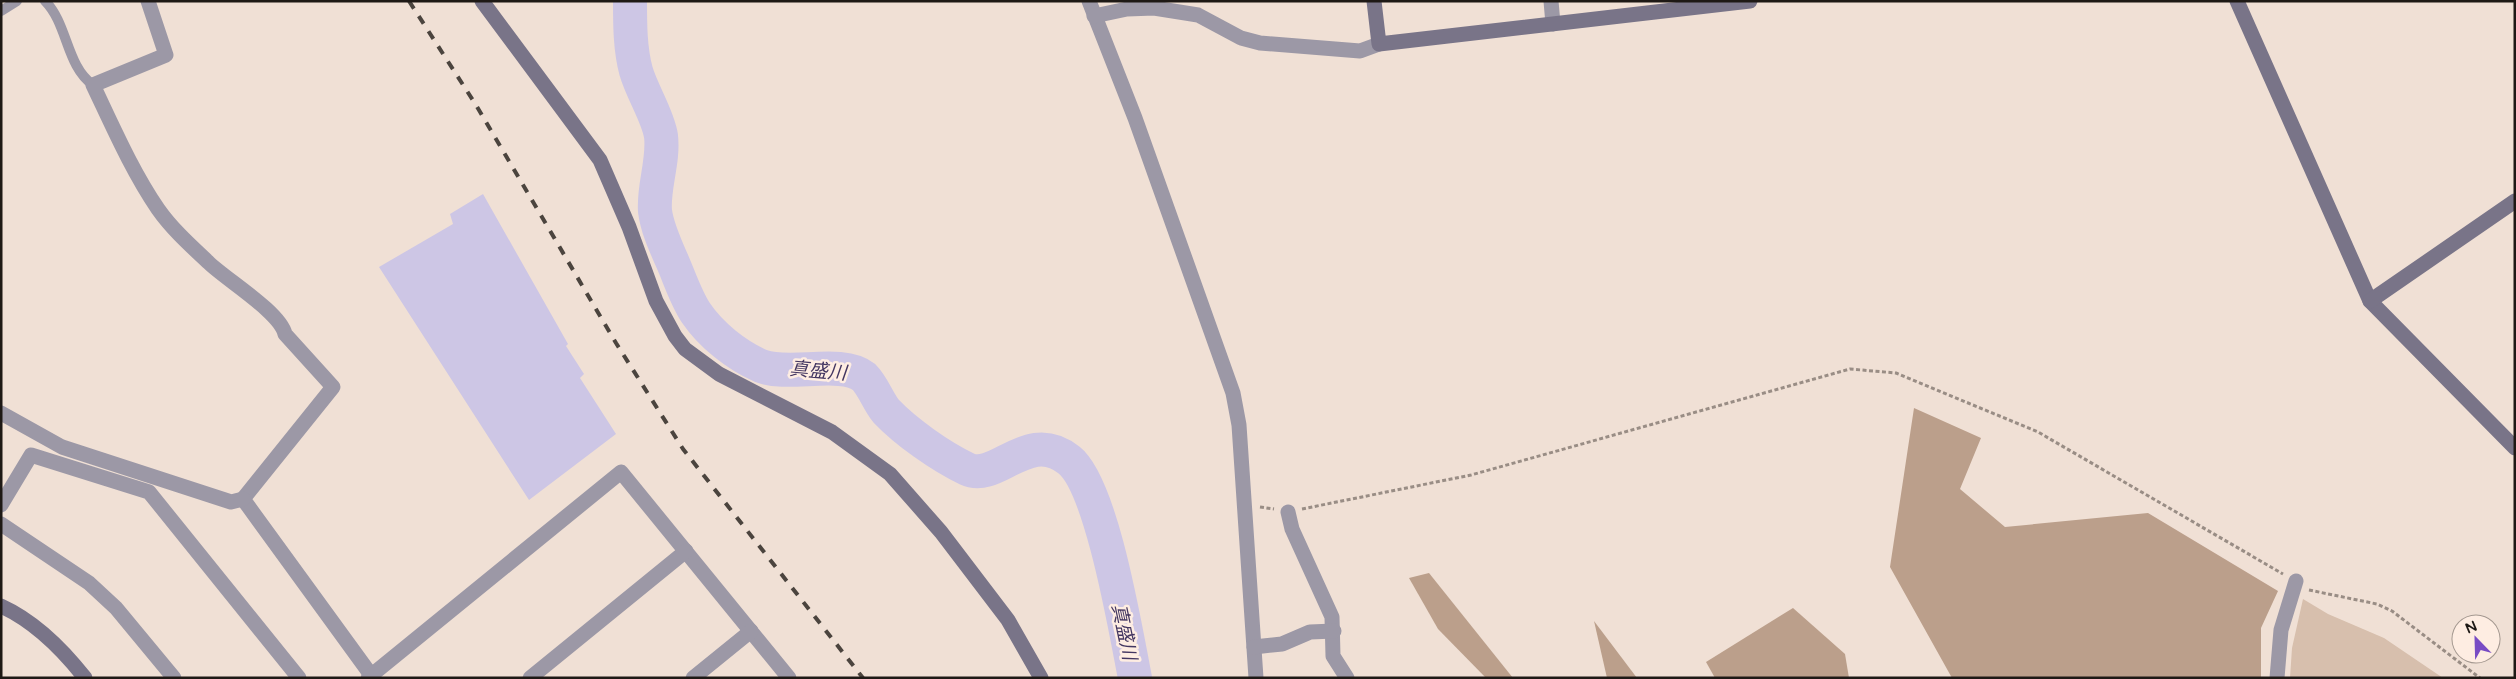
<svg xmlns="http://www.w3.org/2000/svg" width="2516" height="679" viewBox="0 0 2516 679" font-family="'Varela Round','Noto Sans JP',sans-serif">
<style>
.green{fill:#d7bfad}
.forest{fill:#bb9f8b}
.water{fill:#cdc6e5}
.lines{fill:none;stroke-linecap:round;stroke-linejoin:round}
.river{stroke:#cdc6e5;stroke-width:34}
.path{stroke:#998d85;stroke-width:3;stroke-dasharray:4 2.5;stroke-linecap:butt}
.lane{stroke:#9c98a6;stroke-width:10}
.street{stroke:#9c98a6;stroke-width:15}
.secondary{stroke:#797488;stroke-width:15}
.rail{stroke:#4b443e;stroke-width:4;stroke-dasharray:9 9;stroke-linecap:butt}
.labels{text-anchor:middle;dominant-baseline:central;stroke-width:5;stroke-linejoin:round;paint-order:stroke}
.water-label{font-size:19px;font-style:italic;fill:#433661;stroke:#feede2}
</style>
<rect width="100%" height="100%" fill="#f0e0d5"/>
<path class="green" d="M2303,599l25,15 56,24 59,40h-153l2,-30z"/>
<g class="forest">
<path d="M1914,408l67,30 -21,51 45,38 143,-14 130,78 -17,37v50h-309l-62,-111z"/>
<path d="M1429,573l84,105h-27l-48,-49 -29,-51z"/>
<path d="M1793,608l52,46 4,24h-134l-9,-16z"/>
<path d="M1594,621l43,57h-30z"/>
</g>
<path class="water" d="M483,194l85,150 -2,2 18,28 -4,4 36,56 -87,66 -150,-233 74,-43 -3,-10z"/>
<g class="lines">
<path class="river" d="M630,1c0,23 0,48 6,70 6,21 22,45 25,65 3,25 -8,51 -6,75 2,17 11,36 18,52 7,16 13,35 23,50 15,22 40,42 65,53 27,11 81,-7 103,11 9,9 14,24 22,34 20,21 54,45 81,58 30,14 61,-42 102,-9 33,26 57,173 66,218"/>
<g class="path">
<path d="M1260,507l14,2"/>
<path d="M1302,509l169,-34 379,-106 46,4 142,59 245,142"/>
<path d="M2309,590l68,14 15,7 88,67"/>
</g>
<g class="lane">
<path d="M45,1c23,23 21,65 48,84"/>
<path d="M1,11l16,-10"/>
</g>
<g class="street">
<path d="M148,1l18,54 -73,30c20,42 39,86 65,124 14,20 33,37 50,53 17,17 72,50 77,72l48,53 -90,112 128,176"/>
<path d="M1089,1l46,117 98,275 6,32 17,253"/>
<path d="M1551,1l2,23"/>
<path d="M1094,16l33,-7 27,-1 44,7 43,23 19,5 100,8 19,-7"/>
<path d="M1,413l61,34 169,55 12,-3"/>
<path d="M1,505l30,-50 118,37 150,186"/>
<path d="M1288,512l4,17 40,88 1,39 14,22"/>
<path d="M1,524l88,59 27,25 58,70"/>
<path d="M1254,647l28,-3 28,-12 24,-1"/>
<path d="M368,678l253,-206 168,206"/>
<path d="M530,678l156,-127"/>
<path d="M693,678l58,-47"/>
<path d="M2277,678l4,-48 15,-49"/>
</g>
<g class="secondary">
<path d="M482,1l118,159 29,67 27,74 19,35 10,13 34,25 113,58 58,42 51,58 67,88 33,58"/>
<path d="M1374,1l5,43 371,-43"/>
<path d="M2237,1l133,300 145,147"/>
<path d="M2370,301l145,-100"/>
<path d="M1,606c33,15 62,44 84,72"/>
</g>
<path class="rail" d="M409,1l67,104 140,238 67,106 180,229"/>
</g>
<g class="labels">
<g class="water-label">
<text transform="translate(818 371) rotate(5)">真盛川</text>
<text transform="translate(1124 632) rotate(78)">真盛川</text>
</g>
</g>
<rect width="2516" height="679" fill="none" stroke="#1e1915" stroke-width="5"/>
<g transform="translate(2476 639) rotate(337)"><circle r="24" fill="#feede2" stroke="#a49890"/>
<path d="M0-4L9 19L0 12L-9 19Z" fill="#784bc4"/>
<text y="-8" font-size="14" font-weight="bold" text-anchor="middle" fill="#1e1915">N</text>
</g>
</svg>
